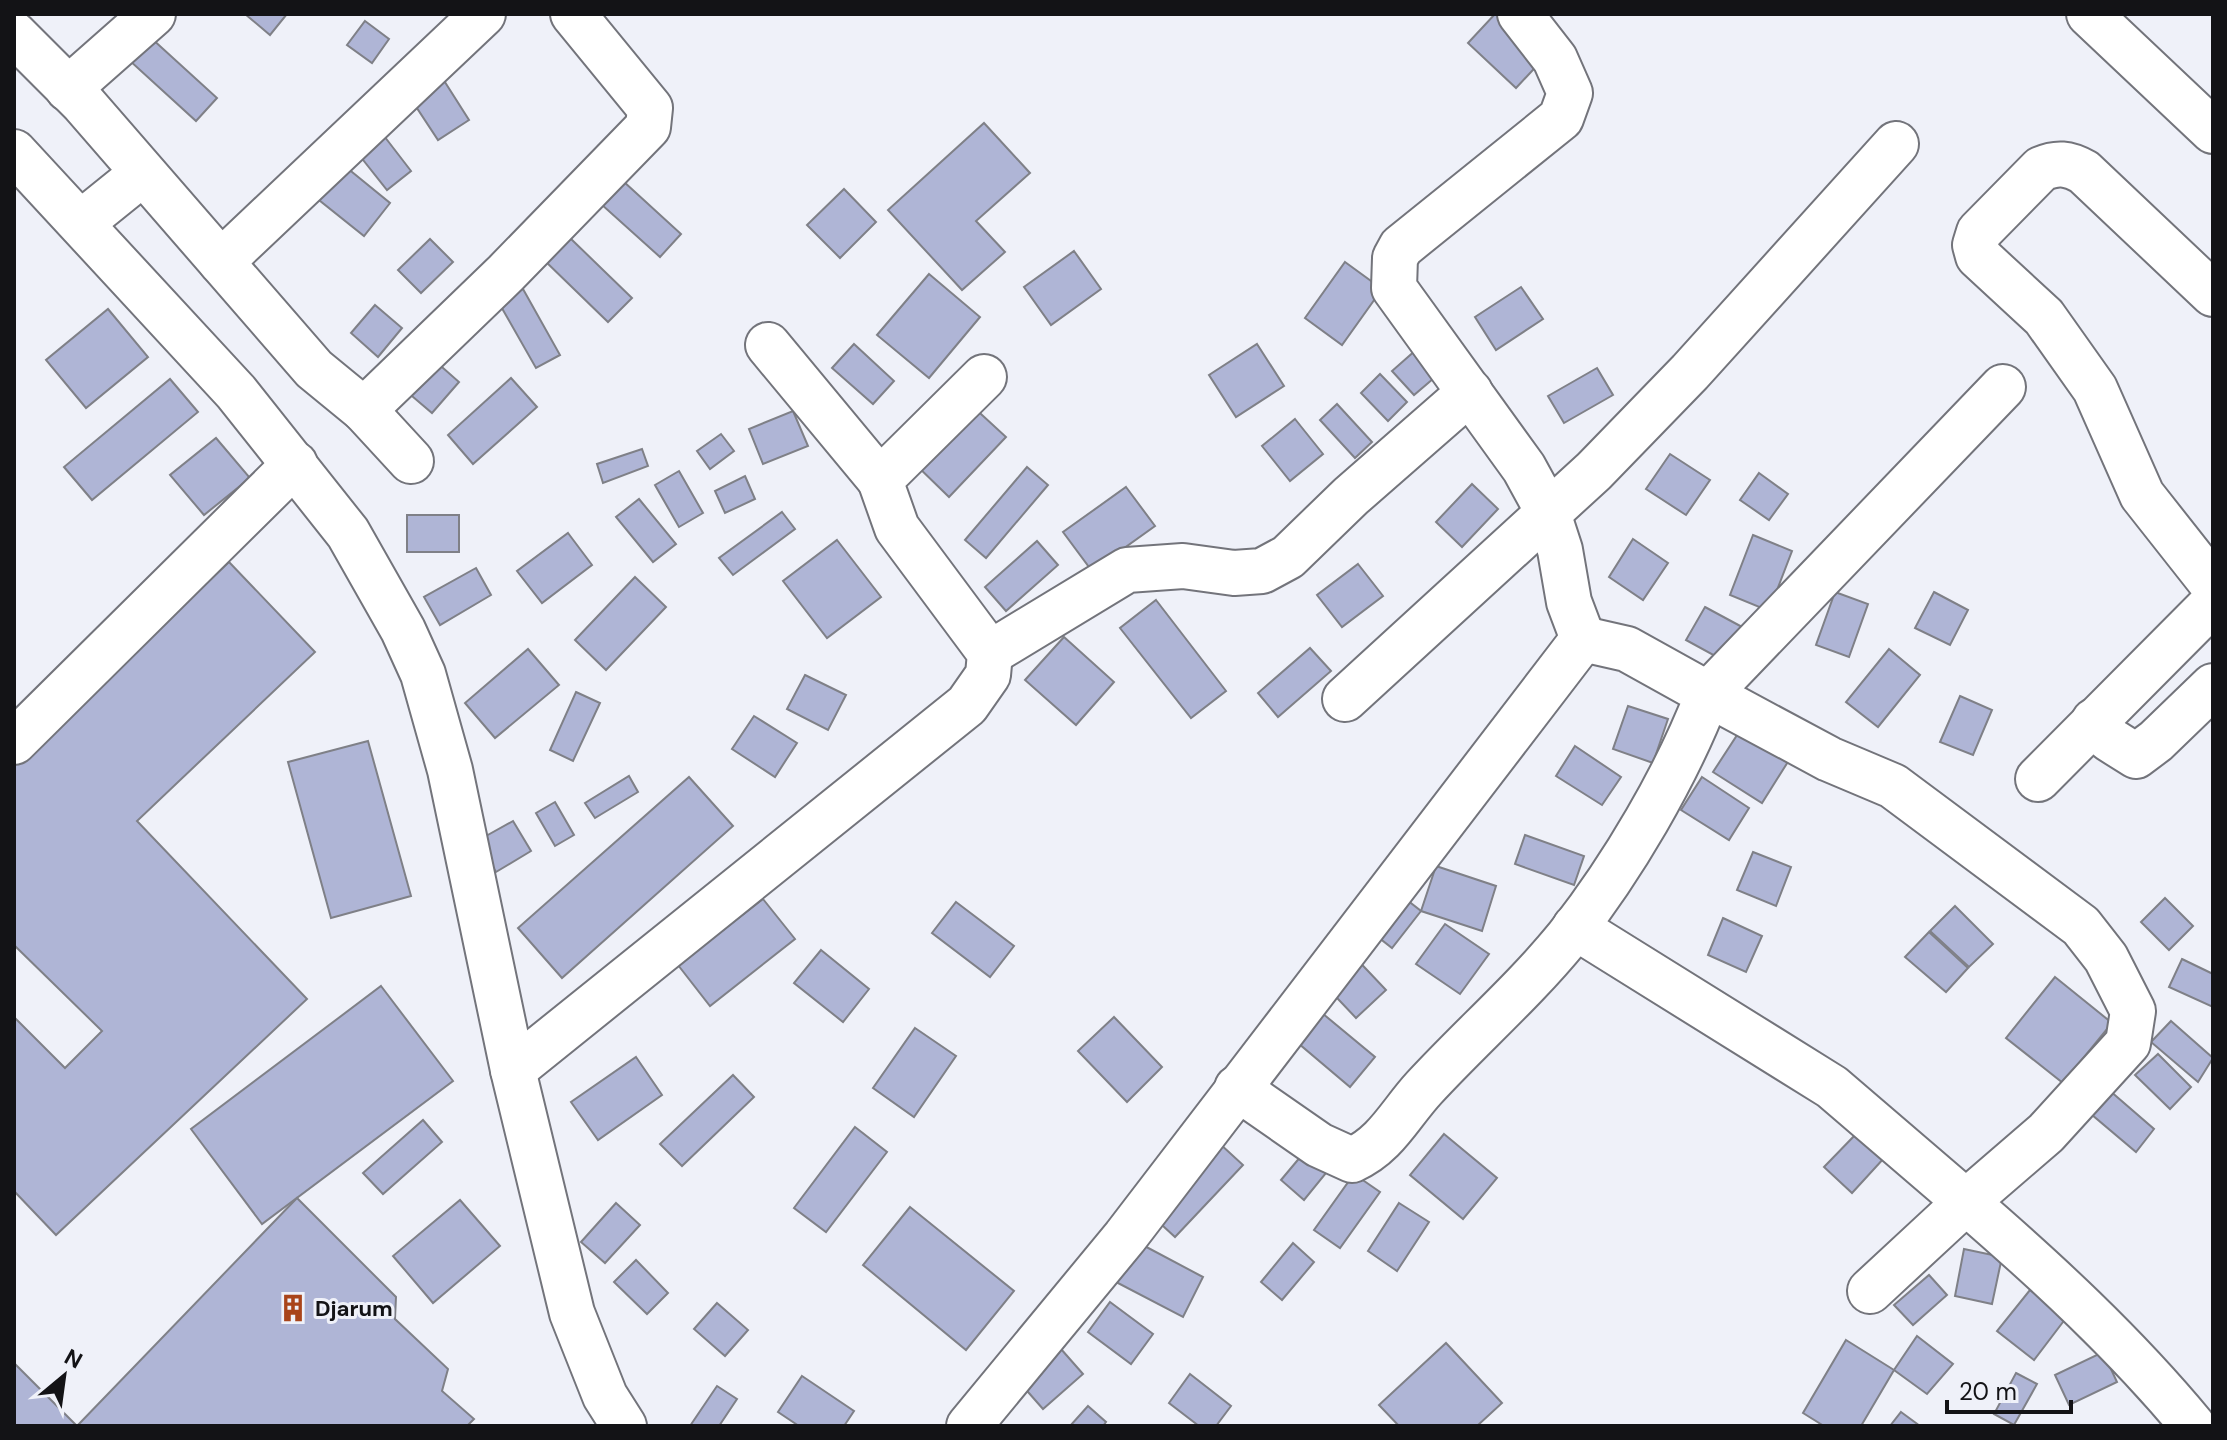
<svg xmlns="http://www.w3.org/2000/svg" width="2227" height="1440" viewBox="0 0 2227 1440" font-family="'DM Sans',sans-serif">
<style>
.building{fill:#afb5d6;stroke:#7f8087;stroke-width:2}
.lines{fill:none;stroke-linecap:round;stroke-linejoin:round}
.minor-casing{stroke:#73747b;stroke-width:48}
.minor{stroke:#fff;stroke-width:44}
.labels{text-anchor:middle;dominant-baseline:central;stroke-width:6;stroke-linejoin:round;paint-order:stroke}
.poi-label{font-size:22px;font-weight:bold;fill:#131316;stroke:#eff1f9;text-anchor:start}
</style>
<rect width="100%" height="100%" fill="#eff1f9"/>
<g class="building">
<path d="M245,14h42l-17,21z"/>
<path d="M1495,14h5l45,43 -29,31 -48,-45z"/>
<path d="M365,21l24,18 -17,24 -25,-18z"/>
<path d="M150,37l67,61 -21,23 -67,-61z"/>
<path d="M443,79l26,41 -31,20 -27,-41z"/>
<path d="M984,123l46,50 -54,48 29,31 -43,38 -74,-80z"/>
<path d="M381,132l30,39 -24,19 -31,-39z"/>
<path d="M341,163l49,40 -26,33 -50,-40z"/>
<path d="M623,181l58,53 -21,23 -59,-53z"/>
<path d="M844,189l32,33 -36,36 -33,-33z"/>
<path d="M568,236l64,62 -24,24 -64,-62z"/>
<path d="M430,239l23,23 -32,31 -23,-23z"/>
<path d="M1074,251l27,38 -50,36 -27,-38z"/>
<path d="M1345,262l37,27 -40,56 -37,-27z"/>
<path d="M929,274l51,43 -51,61 -52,-43z"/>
<path d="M1521,287l22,32 -47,31 -21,-33z"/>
<path d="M523,289l37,66 -24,13 -37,-65z"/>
<path d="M375,305l27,23 -24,29 -27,-24z"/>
<path d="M108,309l40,48 -62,51 -40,-48z"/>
<path d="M1425,342l22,25 -33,28 -22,-24z"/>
<path d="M854,344l40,37 -21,23 -41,-36z"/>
<path d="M1257,344l27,42 -48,31 -27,-42z"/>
<path d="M434,360l25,22 -27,31 -26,-22z"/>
<path d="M1597,368l16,27 -49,28 -16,-27z"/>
<path d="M1380,374l27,28 -19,19 -27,-28z"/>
<path d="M511,378l26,29 -64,57 -25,-29z"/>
<path d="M170,379l28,33 -106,88 -28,-33z"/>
<path d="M969,403l37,34 -57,60 -37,-36z"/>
<path d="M1337,404l35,38 -17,16 -35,-38z"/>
<path d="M793,411l15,35 -45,18 -14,-35z"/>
<path d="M1295,419l28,35 -33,27 -28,-35z"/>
<path d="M721,434l13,17 -24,18 -13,-18z"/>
<path d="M216,438l34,40 -46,37 -34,-40z"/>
<path d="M642,449l6,17 -45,17 -6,-19z"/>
<path d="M1670,454l40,26 -24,35 -40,-26z"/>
<path d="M1027,467l21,18 -62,73 -21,-18z"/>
<path d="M679,471l24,42 -24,14 -24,-42z"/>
<path d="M1759,473l29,21 -19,26 -29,-20z"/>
<path d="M745,476l10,23 -30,14 -10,-22z"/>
<path d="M1472,484l26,25 -36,38 -26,-25z"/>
<path d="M1126,487l29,39 -63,45 -29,-39z"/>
<path d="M639,499l37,45 -23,18 -37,-45z"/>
<path d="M782,512l13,17 -62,46 -14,-17z"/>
<rect x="407" y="515" width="52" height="37"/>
<path d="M568,533l24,32 -50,38 -25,-32z"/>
<path d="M1753,535l39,16 -23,60 -39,-16z"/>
<path d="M1633,539l35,24 -25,37 -34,-23z"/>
<path d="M837,540l44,57 -54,41 -44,-57z"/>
<path d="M1037,541l21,24 -52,46 -21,-24z"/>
<path d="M229,562l86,90 -178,169 170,178 -251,236 -42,-44v-174l51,51 37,-37 -88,-86v-180z"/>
<path d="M1358,564l25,32 -41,31 -25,-32z"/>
<path d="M476,568l15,27 -51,30 -16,-28z"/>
<path d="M635,577l31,30 -60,63 -31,-30z"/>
<path d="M1835,592l33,12 -19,53 -33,-12z"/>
<path d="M1934,592l34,18 -18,35 -35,-17z"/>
<path d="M1156,600l70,91 -35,27 -71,-90z"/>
<path d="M1705,607l39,21 -18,34 -40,-22z"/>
<path d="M1064,637l50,45 -38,43 -51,-45z"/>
<path d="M1310,648l21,23 -53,46 -20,-24z"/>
<path d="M528,649l31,36 -64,53 -30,-35z"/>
<path d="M1889,649l31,26 -42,52 -32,-25z"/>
<path d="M805,675l41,20 -18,35 -41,-21z"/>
<path d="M576,692l24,11 -27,58 -23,-11z"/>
<path d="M1960,696l32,14 -19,45 -33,-13z"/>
<path d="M1628,706l40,13 -15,44 -40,-14z"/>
<path d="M754,716l43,27 -22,34 -43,-28z"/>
<path d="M1743,726l48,31 -29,46 -49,-31z"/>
<path d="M368,741l43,155 -80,22 -43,-156z"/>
<path d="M1575,746l46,31 -19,28 -46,-29z"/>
<path d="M629,776l9,16 -43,26 -10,-15z"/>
<path d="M689,777l44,49 -171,152 -44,-50z"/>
<path d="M1702,777l47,31 -20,32 -48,-30z"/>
<path d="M555,802l19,33 -19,11 -19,-33z"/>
<path d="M513,821l18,30 -35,21 -19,-31z"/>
<path d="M1525,835l59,21 -10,29 -59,-21z"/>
<path d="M1753,852l38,15 -15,39 -39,-16z"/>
<path d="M1436,866l60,20 -14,45 -61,-20z"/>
<path d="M1393,889l28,22 -29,37 -28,-22z"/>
<path d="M2165,898l28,28 -24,24 -28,-28z"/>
<path d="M763,899l32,40 -85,67 -32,-41z"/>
<path d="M956,902l58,44 -24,31 -58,-44z"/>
<path d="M1955,906l38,38 -24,23 -39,-36z"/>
<path d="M1723,918l39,18 -16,36 -38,-17z"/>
<path d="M1445,924l44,30 -29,40 -44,-30z"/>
<path d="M1929,932l39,36 -22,24 -41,-35z"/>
<path d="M821,950l48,39 -26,33 -49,-39z"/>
<path d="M1350,952l36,38 -30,28 -36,-38z"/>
<path d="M2182,959l31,15v33l-44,-20z"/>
<path d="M2055,977l57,46 -49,60 -57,-45z"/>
<path d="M381,986l72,95 -191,143 -71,-95z"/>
<path d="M1322,1013l53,44 -25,30 -52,-44z"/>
<path d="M1114,1017l48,50 -35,35 -49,-51z"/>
<path d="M2171,1021l42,37 -15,24 -47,-40z"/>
<path d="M915,1028l41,28 -42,61 -41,-29z"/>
<path d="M2158,1054l33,33 -21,22 -35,-34z"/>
<path d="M636,1057l26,38 -64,45 -27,-38z"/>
<path d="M733,1075l21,22 -72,69 -22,-22z"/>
<path d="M2109,1090l45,39 -18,23 -45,-38z"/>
<path d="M423,1120l19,22 -59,52 -20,-21z"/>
<path d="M855,1127l32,25 -61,80 -32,-24z"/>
<path d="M1858,1132l27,25 -33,36 -28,-26z"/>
<path d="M1444,1134l53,44 -34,41 -53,-44z"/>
<path d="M1219,1143l24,22 -68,72 -25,-23z"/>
<path d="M1312,1143l23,19 -31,38 -23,-20z"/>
<path d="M1354,1174l26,18 -40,56 -26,-18z"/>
<path d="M297,1198l99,99 -1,22 53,50 -6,22 32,28 -7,7h-453v-63l63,63z"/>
<path d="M460,1200l40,46 -67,57 -40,-47z"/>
<path d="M616,1203l24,22 -35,38 -24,-21z"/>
<path d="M1399,1203l30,19 -32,49 -29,-20z"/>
<path d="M910,1207l104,84 -48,59 -103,-85z"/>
<path d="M1137,1242l66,35 -20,40 -67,-35z"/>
<path d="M1293,1243l21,19 -32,38 -21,-18z"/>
<path d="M1964,1249l38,8 -10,47 -37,-8z"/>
<path d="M636,1260l32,33 -21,21 -33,-32z"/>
<path d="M1929,1275l18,20 -34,30 -19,-20z"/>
<path d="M2030,1290l36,28 -32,42 -37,-29z"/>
<path d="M1110,1302l43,32 -22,30 -43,-32z"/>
<path d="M717,1303l31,27 -23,26 -31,-27z"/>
<path d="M1917,1336l36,28 -26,30 -33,-24z"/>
<path d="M1846,1340l48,30 -33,56h-37l-21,-13z"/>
<path d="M1446,1343l56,60 -25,23h-78l-20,-21z"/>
<path d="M1061,1349l22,25 -40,35 -22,-25z"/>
<path d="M2103,1352l14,30 -48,23 -14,-30z"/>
<path d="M2016,1373l21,11 -23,41 -20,-11z"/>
<path d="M1190,1374l41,32 -15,20h-17l-30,-23z"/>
<path d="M802,1376l52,35 -10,15h-45l-21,-14z"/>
<path d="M717,1386l20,13 -18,27h-29z"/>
<path d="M1088,1406l18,16 -3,4h-33z"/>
<path d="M1901,1412l19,14h-30z"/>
</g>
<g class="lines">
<defs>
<g id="minor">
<path d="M2089,14l124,117"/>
<path d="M14,34l69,69 231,266 50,41 142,-137 142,-146 2,-19 -77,-94"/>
<path d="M68,89l85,-75"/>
<path d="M14,152l222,240 112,141 55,97 20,44 27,96 63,300 59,243 33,83 19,30"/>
<path d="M81,223l62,-50"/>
<path d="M221,262l262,-248"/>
<path d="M2213,294l-129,-122c-16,-9 -27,-10 -43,-3l-62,63 -4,13 3,11 66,61 51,72 47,106 71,90"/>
<path d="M768,345l112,135"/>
<path d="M2003,387l-295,307 121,65 64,27 188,140 25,32 27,53 -5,32 -82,90 -80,69c81,70 159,142 227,224"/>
<path d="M364,410l47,51"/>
<path d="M990,653l137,-83 56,-4 51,7 28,-2 26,-14 63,-61 119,-104"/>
<path d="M1345,699l249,-228 96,-99 206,-228"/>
<path d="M2094,721l15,18 27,17 20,-15 57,-55"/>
<path d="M14,742l281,-278"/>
<path d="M2038,779l175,-176"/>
<path d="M1575,927l257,160 134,115 -96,89"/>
<path d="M513,1070l454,-365 21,-30 2,-22 -93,-125 -17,-48 104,-103"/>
<path d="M1237,1088l82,57 33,15c34,-15 48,-46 72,-72 47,-51 100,-97 144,-151 55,-70 108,-160 140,-243l-81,-45 -44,-10"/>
<path d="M969,1426l156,-189 458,-598 -14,-37 -9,-52 -13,-40 -23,-42 -130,-180 1,-30 6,-11 160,-129 9,-25 -15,-34 -35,-45"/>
</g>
</defs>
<use href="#minor" class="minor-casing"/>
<use href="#minor" class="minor"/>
</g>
<defs>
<symbol id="building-bare" viewBox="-9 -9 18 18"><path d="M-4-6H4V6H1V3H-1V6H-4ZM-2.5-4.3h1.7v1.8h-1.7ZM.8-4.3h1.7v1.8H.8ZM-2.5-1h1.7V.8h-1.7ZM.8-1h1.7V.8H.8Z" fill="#a9441a" stroke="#eff1f9" stroke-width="2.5" paint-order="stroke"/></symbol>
</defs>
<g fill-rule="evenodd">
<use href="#building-bare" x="273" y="1288" width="40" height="40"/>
</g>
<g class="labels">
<g class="poi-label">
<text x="315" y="1308">Djarum</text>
</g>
</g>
<rect width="2227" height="1440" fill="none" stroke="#131316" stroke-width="32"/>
<g transform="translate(64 1376) rotate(29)" stroke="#eff1f9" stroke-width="6" paint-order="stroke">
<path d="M0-6L14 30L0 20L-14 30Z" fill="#131316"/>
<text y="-12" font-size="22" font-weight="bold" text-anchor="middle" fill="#131316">N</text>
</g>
<path d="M1947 1400v12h124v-12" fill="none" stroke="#131316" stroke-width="4"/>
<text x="1959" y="1400" font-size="24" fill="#131316" stroke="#eff1f9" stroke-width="6" paint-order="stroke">20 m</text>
</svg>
